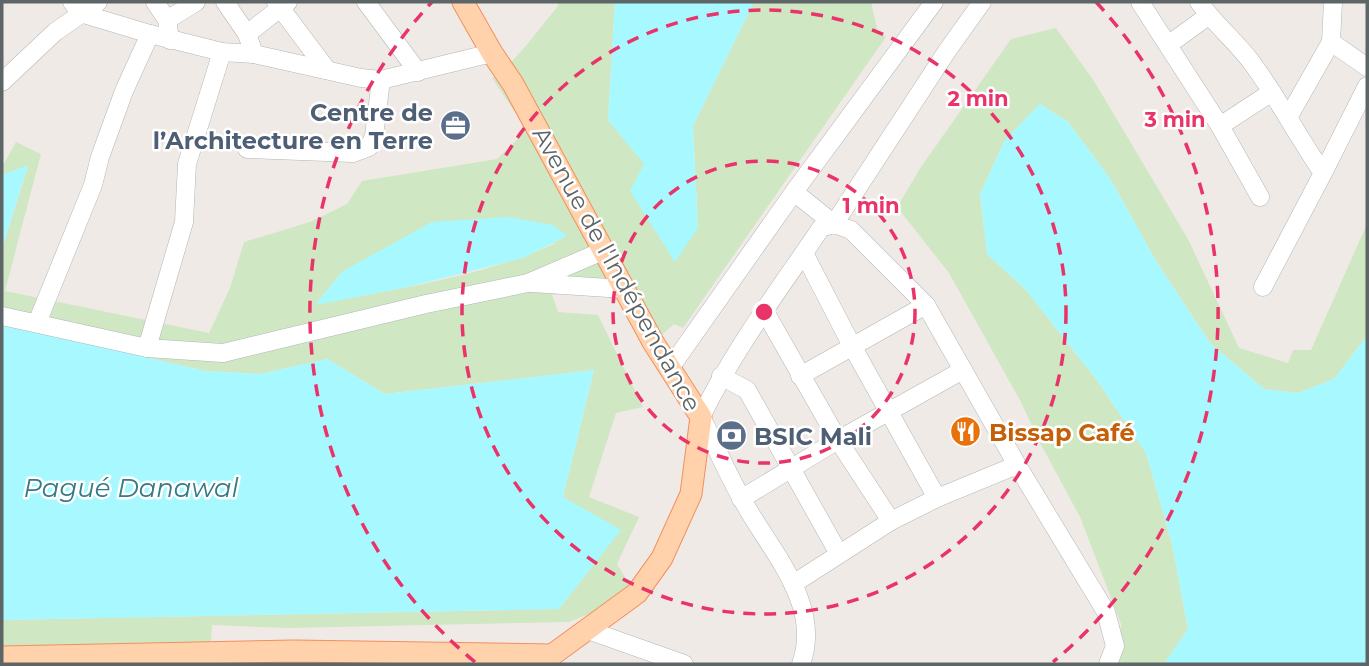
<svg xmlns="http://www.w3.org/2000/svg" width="1369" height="666" viewBox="0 0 1369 666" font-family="Montserrat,sans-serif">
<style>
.green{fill:#d0e7c3;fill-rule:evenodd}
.water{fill:#a7f9ff}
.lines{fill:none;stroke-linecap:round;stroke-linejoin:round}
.minor-casing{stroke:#b1b7b8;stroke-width:19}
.major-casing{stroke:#f1905e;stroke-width:23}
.minor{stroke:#fff;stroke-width:18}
.major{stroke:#ffd2ac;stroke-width:21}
.ring{fill:none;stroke:#e93369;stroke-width:3.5;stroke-dasharray:12 9}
.labels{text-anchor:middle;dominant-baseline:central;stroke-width:5;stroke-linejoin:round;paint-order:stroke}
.service-label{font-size:24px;font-weight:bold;fill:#4e5e75;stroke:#fff;text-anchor:end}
.street-label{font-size:24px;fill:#5d6566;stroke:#fff}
.food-label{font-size:24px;font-weight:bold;fill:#c56008;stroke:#fff;text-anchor:start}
.water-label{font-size:26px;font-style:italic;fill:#357a85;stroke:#fff}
.centre{fill:#e93369;stroke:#fff;stroke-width:3.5}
.ring-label{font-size:21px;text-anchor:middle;font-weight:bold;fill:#e93369;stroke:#fff;stroke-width:5;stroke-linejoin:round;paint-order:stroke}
</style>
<rect width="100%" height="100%" fill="#f0eae6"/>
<g class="green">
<path d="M558,2h57l-7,118 90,108 -5,-102 61,-124h117l7,30 8,5 -203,291 -9,-4 -19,17 -20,-36 -48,-14 -35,4 6,17 40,3 45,92 -27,6 -27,84 50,20 -22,47 19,31 -67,27 -281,6 -76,-3 -2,35 -208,4v-44l557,-11 4,-112 31,-127 -209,24 -58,-35 -66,15 -56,-3 -203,-47v-75l26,-83 -26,9v-8l14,-25 25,12 -36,137 204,42 21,-45 14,-46 66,-20 37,-18 15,-23 135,-22 30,-29 -35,-52c26,-18 45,-47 66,-72zM556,243c-75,34 -160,46 -240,61l27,-33z"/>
<path d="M1056,28l38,53 94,158 51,109 49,15 5,-13h18l56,-126v112l-33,43 -36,14 -34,-4 -54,-46 -54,-82 -45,-81 -43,-58 -28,-18 -35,36 -25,54 7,60 38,35 71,90 50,74 26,91 16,85 -24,35h-47l3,-5 1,-35 -41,-107 -42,-78 -17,-37 -72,-129 -52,-66 24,-40 90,-128z"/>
</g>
<g class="water">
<path d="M615,2h139l-61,124 5,102 -23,34 -45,-71 14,-27 -36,-44z"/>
<path d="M1040,104l28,18 43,58 45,81 54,82 54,46 34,4 36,-14 33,-43v328h-203l24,-35 -16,-85 -26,-91 -50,-74 -71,-90 -38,-35 -7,-60 25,-54z"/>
<path d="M28,165l-26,84v-74z"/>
<path d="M509,217l44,8 14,11 -44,22 -115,29 -93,18 28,-34 89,-49z"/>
<path d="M2,324l203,47 56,3 66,-15 58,35 209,-24 -31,127 58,33 -62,79 -557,11z"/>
</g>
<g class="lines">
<defs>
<g id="minor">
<path d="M72,2l8,11 70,21 72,18 32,2 107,24 20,2 111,-27"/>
<path d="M155,2l12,18 3,20"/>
<path d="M225,2l22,32 7,20"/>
<path d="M276,2l51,68"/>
<path d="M366,2l52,70"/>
<path d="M1140,2l80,124 40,71"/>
<path d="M1199,2c15,22 37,39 53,61 26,35 46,74 71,110l-60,114"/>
<path d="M1333,2l-2,40 36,25"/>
<path d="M167,20l29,-18"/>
<path d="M247,34l41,-32"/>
<path d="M1168,45l40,-29"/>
<path d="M2,82l53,-50 43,-30"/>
<path d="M1289,116l42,-74"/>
<path d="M1220,126l52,-34"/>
<path d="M247,149l106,4 16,-6 5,-11 7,-56"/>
<path d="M1323,173l44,-87"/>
<path d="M794,192l40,32 113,-173 35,-49"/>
<path d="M804,253l48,93 85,152"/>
<path d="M532,283l92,6"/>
<path d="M764,310l74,130 53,81"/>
<path d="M2,316l145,32 76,5 203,-49 102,-21 77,-33"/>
<path d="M37,323l56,-138 7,-28 24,-66 26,-57"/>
<path d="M147,348l37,-126 3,-58 35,-112"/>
<path d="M670,368l124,-176 140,-190"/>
<path d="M721,376l26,14 92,164"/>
<path d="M800,376l126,-71"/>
<path d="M741,499l97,-59 125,-70"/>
<path d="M793,584l98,-63 46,-23 80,-33"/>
<path d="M588,630l96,34"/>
<path d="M801,664c22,-61 -32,-114 -59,-165 -15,-26 -27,-55 -41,-82 33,-68 78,-127 120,-189l13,-4 17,6 75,75 91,160 89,147 9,34 -7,18"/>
</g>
<path id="major" d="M2,657l292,-6 258,4 85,-62 25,-35 29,-64 10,-77 -48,-75 -140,-258 -21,-31 -29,-51"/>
</defs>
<use href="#minor" class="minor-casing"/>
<use href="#major" class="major-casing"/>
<use href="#minor" class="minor"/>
<use href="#major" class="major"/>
</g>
<g class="ring">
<circle cx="764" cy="312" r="151"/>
<circle cx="764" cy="312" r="302"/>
<path d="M475 662A454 454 0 0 1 432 2M1096 2A454 454 0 0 1 1053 662"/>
</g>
<defs>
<symbol id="office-disc" viewBox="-11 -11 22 22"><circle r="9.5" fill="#5c6f8a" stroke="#fff"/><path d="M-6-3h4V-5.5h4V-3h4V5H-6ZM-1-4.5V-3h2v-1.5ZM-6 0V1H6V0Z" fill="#fff"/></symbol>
<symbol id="restaurant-disc" viewBox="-11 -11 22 22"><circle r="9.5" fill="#e8710a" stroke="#fff"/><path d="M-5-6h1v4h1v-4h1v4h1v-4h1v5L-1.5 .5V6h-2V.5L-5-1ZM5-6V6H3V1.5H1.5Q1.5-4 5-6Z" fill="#fff"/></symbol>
<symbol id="bank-disc" viewBox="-11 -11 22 22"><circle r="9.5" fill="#5c6f8a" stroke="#fff"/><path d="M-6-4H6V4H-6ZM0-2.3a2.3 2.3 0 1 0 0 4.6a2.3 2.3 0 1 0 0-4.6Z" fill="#fff"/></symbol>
</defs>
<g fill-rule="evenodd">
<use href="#office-disc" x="438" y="108" width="35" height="35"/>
<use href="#restaurant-disc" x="948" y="414" width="35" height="35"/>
<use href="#bank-disc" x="714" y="418" width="35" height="35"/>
</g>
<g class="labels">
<g class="service-label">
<text x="433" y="112">Centre de<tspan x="433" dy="28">l’Architecture en Terre</tspan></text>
<text x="754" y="436" text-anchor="start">BSIC Mali</text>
</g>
<g class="street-label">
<text transform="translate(617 269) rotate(61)">Avenue de l'Indépendance</text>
</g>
<g class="food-label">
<text x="989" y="432">Bissap Café</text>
</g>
<g class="water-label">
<text x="131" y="488">Pagué Danawal</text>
</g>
</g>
<circle cx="764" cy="312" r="10" class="centre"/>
<g class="ring-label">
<text x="978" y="106">2 min</text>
<text x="1175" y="127">3 min</text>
<text x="871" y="213">1 min</text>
</g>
<rect width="1369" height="666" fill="none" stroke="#5d6566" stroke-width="7"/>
</svg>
